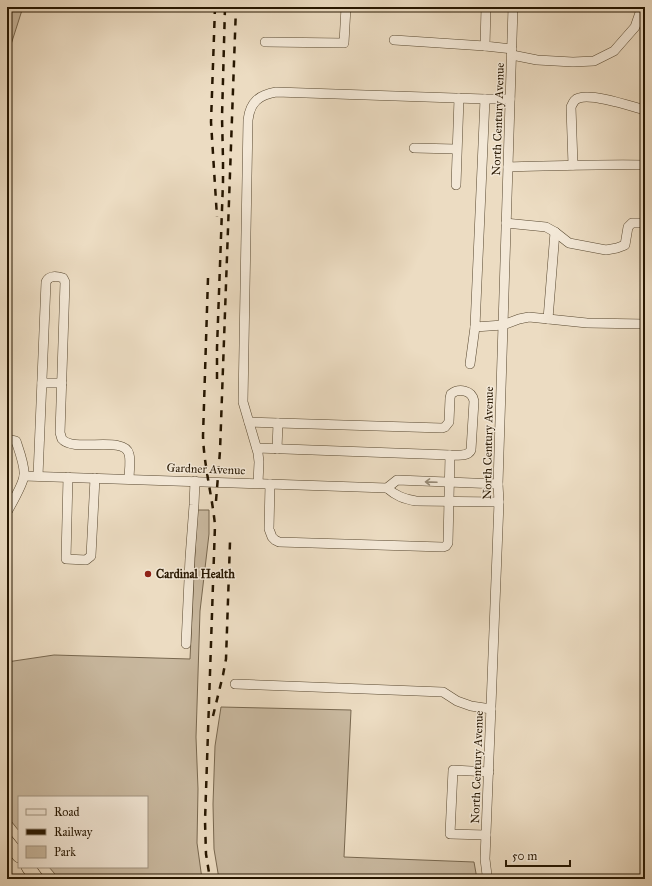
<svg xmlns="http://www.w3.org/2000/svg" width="652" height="886" viewBox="0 0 652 886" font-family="'IM FELL Great Primer',serif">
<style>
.green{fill:#cabaa1;stroke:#786850}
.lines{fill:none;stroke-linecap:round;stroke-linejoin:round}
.minor-casing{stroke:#584830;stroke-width:10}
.highway-casing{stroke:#261600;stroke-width:14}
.minor{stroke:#f3e8d7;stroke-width:9}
.highway{stroke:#ecdcc2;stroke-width:13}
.rail{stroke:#261600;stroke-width:2.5;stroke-dasharray:7 7;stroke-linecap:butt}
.oneway{stroke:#978a76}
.poi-dot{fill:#8f2418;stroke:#f3e8d7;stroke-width:1.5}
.labels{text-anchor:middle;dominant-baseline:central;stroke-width:3;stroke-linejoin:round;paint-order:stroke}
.street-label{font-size:12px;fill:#261600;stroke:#f3e8d7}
.poi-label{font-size:12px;font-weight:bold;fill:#261600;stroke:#f3e8d7;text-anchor:start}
</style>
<rect width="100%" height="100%" fill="#ecdcc2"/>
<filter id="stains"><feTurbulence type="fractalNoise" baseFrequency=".005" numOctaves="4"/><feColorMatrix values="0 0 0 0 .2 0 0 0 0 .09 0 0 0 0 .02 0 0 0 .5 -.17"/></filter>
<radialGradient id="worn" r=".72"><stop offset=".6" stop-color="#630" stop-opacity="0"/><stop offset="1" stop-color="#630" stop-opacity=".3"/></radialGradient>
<g class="green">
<path d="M7,7h16l-16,50z"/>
<path d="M197,510h12v24l-9,77 -4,126 2,52 -1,54 5,36h-143l-10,-12h98v-70h-128v34l-12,-15v-154l47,-7 136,4z"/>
<path d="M221,707l130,3 -7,147 130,5 3,17h-258l-5,-30 -1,-45 2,-58z"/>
</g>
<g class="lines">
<defs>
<g id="minor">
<path d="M486,7l-1,39 27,3"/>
<path d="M394,40l91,6"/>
<path d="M265,42l79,1 2,-36"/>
<path d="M512,55l25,5 36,2 21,-1 20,-10 21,-24 7,-20"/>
<path d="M485,99l-10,228 28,-2 16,-6 10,-2 58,6 58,1"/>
<path d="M414,148l42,1"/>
<path d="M573,165l-2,-58c2,-4 3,-8 8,-9 14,-5 51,8 66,12"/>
<path d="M508,167c46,-1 91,-3 137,-2"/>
<path d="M456,185l3,-87"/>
<path d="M506,223l40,4 9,5 14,11 37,7 11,-2 8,-3 3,-18 4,-4h13"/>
<path d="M548,319l7,-87"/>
<path d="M470,364l5,-37"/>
<path d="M42,383h20"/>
<path d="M249,422l193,6 3,-1 4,-5 1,-24 1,-4c8,-6 21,-4 23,7l-3,49c-3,7 -14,5 -21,5l-2,88 -2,3 -3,1 -164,-5 -4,-2 -3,-3 -3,-8 1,-45"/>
<path d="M7,440h5l4,1c3,9 9,25 8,34 0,7 -13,30 -17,37"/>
<path d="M257,448l193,7"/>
<path d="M277,449l1,-26"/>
<path d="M24,476l363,12 10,-8 101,4"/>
<path d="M38,476l8,-194c3,-7 11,-6 17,-4l2,4 -5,151c1,2 1,4 2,6 11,14 63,-4 67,15 2,7 0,18 0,25"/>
<path d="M68,477l-2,82 20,1 5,-4 4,-78"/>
<path d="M258,483l1,-21 -1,-9 -15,-51 5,-282c2,-18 11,-25 28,-28l209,7h25"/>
<path d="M387,488c9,8 17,11 29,13l83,1"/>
<path d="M186,644l4,-86 4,-53 1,-24"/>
<path d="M235,684l208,8 14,9 14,5 20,3"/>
<path d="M486,835l-36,-1 3,-64 36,2"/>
<path d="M488,879l-1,-4 -2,-16 14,-357 -1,-18 15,-477"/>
</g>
<g id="highway">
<path d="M7,841l12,15"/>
<path d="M28,867l9,12"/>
</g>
</defs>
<use href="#minor" class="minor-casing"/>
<use href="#highway" class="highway-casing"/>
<use href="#minor" class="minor"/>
<use href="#highway" class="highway"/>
<g class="rail">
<path d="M215,7l-4,115 6,95"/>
<path d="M208,278l-5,158c1,30 9,59 12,89l-10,296 1,33 4,25"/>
<path d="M217,379v-31l6,-166v-23l-1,-42 3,-110"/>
<path d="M216,501l4,-50 16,-444"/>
<path d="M213,716l10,-41 3,-16 4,-117"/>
</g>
</g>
<defs><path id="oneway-shaft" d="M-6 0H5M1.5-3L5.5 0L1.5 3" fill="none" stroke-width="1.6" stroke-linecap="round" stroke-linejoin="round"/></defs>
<use class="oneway" href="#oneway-shaft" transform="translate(431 482) rotate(-178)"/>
<circle class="poi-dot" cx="148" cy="574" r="4"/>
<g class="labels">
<g class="street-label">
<text transform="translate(498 119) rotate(-88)">North Century Avenue</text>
<text transform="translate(488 443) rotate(-89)">North Century Avenue</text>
<text transform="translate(206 469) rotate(2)">Gardner Avenue</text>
<text transform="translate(477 767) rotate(-88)">North Century Avenue</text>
</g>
<g class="poi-label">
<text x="156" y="574">Cardinal Health</text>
</g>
</g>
<rect width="652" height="886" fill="none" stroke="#ecdcc2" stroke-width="24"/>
<rect x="8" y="8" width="636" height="870" fill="none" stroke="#261600" stroke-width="2"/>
<rect x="12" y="12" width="628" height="862" fill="none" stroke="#261600"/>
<rect x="18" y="796" width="130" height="72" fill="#f3e8d7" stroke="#a19481"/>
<rect x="26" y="809" width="20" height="6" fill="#f3e8d7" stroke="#a19481"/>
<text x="54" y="816" font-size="12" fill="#261600">Road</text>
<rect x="26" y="829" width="20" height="6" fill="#261600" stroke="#a19481"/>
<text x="54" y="836" font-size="12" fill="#261600">Railway</text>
<rect x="26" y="846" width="20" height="12" fill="#cabaa1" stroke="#a19481"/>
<text x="54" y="856" font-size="12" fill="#261600">Park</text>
<path d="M506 860v6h64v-6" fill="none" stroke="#261600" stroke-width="2"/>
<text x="512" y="860" font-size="12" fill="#261600" stroke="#f3e8d7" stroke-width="3" paint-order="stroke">50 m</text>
<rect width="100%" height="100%" filter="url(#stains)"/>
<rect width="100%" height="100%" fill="url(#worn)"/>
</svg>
